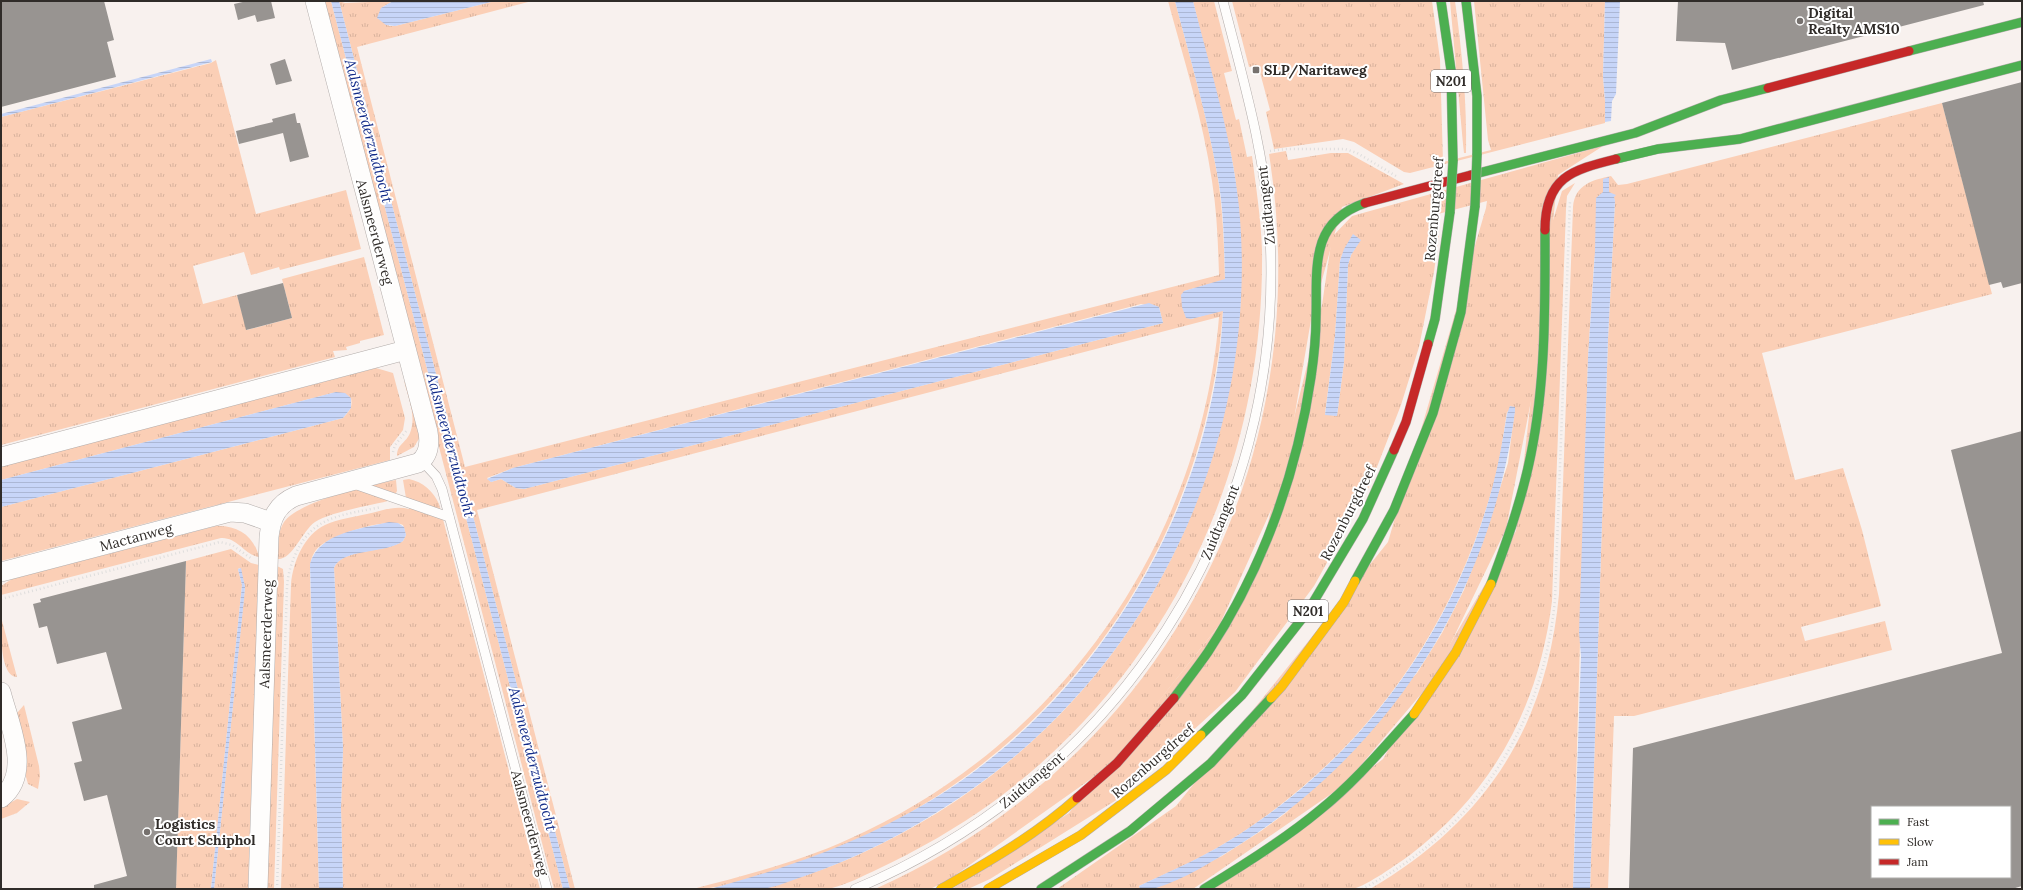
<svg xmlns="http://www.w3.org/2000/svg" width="2023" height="890" viewBox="0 0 2023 890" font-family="Lora,serif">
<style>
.grass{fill:url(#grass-tufts);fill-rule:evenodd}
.water{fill:url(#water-rules)}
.building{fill:#989491;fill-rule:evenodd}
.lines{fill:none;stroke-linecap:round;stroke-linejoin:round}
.lane-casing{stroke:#b2acaa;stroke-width:10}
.street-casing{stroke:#b2acaa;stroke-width:20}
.fast-casing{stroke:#b2acaa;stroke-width:10}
.slow-casing{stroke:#b2acaa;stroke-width:10}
.jam-casing{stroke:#b2acaa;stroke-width:10}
.path{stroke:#dedddc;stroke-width:2.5;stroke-dasharray:1 3;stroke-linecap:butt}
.lane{stroke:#fefdfc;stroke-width:9}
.street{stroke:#fefdfc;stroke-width:19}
.fast{stroke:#4caf50;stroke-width:9}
.slow{stroke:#ffc107;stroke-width:9}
.jam{stroke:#c62828;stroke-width:9}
.fast-bridge-casing{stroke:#b2acaa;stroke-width:10;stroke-linecap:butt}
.fast-bridge{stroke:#4caf50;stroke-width:9}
.poi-dot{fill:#76716e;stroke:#fff;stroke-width:1.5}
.labels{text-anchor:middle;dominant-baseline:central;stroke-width:4;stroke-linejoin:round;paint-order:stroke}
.shield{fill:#fff;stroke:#6e6b69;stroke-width:1}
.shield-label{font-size:13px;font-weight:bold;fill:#302c29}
.poi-label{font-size:14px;font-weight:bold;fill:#302c29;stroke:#fff;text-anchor:start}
.street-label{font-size:14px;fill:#302c29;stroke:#fff}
.water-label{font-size:15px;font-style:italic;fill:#132c89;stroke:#fff}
</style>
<defs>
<pattern id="grass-tufts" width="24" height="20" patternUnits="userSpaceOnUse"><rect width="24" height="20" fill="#fbcfb6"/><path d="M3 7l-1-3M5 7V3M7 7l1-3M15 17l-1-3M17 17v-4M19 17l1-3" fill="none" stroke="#d7b29c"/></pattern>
<pattern id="water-rules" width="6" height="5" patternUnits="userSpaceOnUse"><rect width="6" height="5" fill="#c7d5f8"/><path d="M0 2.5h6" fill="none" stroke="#abb7d5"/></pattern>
</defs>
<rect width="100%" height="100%" fill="#f8f1ee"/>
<g class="grass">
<path d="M323,1h8l232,888h-9z"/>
<path d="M339,1l6,2 48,-2 -12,7 8,18h6l100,-25h37l-175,46 108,420 754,-192c-1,-32 -2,-63 -7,-94 -9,-61 -28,-121 -44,-180h7c15,57 32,114 42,172 6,35 7,71 8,107l-41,11 7,28 32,-9c-16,243 -175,460 -403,545 -37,14 -88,34 -127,34 52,-14 106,-27 156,-50 208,-92 352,-295 370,-522l-742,193 98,379h-5zM1141,304l18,3 4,16 -639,166 -8,-1 -15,-9 -10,3 -4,-4 26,-10z"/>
<path d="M1193,1h21l18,70 -8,2 12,47 3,-1 8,38 5,-1c4,31 9,63 10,94 3,218 -92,422 -269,552 -36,26 -75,48 -115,67 -15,7 -30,15 -46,19 -14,2 -52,1 -69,1 32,-10 64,-20 95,-34 222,-100 363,-303 382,-545 2,-27 0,-53 -2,-79 0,-15 0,-30 -2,-45 -2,-24 -9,-48 -15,-71 -9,-38 -19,-76 -28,-114z"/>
<path d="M1232,1h200l8,58 3,103 48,-12 -3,-10 -14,-139h131l-2,75 2,25v22l-195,50 -6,-1 -50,-30 -11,-3 -69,10 -8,-37 4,-2 -12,-45 -9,2z"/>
<path d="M1450,1h5c7,51 12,101 11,152h-2l-1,-9z"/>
<path d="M216,60l40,154 90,-24 15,59 -81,21 -1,-3 -28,8 -7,-23 -51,14 10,38 34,-9 10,35 45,-12 -10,-39 82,-22 20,78 -24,6v2l-14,4 1,3 -14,1 2,6 -334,88v-328l210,-54z"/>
<path d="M1942,103l50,191 -230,59 33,127 48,-12 19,62 19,76 -80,21 4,14 80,-20 7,29 -258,66h-20l-6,173h-18l18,-550 7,-138 -3,-6 -9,-3 -9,71 -6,95 -15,531h-203c115,-67 177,-162 189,-295l14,-387c2,-23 20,-27 38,-31l7,9 9,-1z"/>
<path d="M1603,146l-45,29 -21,195 -31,159 -73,151 -89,105 -151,104h-39l68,-33 39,-25 26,-19 130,-139 25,-40 22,-43 21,-55 23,-72 7,-55 -8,4c-4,25 -7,50 -14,74 -41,145 -127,265 -253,348 -32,21 -66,36 -101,52l1,3h-83l119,-83 212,-264 98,-334 1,-7 -49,13 -1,10 2,10 -5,38 -15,75 -18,58 -31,80 -56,101 -79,106 -117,107 -128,80 -22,10h-16l117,-76 184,-230 69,-278 10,-68 20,-21zM1360,240l-9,15 -3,10 -4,97 -7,54 -12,-2 10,-78 5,-75 2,-6z"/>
<path d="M1286,151l2,9 43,-7h17l56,31 -62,23 -31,113 -28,163 -63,141 -115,145 -158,112 -17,8h-55c288,-129 444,-424 394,-735z"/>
<path d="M1575,183l-8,13 -1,13 -14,392c-13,105 -58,190 -142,254 -13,9 -42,30 -57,34 -10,1 -25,0 -36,0 -34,0 -69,0 -103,0l169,-130 133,-228 34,-301 12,-39z"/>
<path d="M376,368l17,5 12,45 -2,12 -13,17v13l-389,101v-54l342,-89c6,-7 10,-10 8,-20l-15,-6 -335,88v-14z"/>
<path d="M404,381l5,10 11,46 -6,10 -17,9c0,-12 9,-13 13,-23 7,-16 -2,-36 -6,-52z"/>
<path d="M409,479c14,3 24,12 30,25l101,385h-197l-2,-81 2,-59 -9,-181c7,-20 53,-15 69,-27l3,-6 -3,-10c-17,-8 -76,11 -87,25 -6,8 -6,16 -6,24l9,315h-38l10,-305c2,-22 13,-49 34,-59 12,-6 29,-8 42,-11 14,-3 28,-9 42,-5l2,-8 -5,-3 -3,-18z"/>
<path d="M396,480l1,11 -5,9c-19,5 -62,12 -77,22 -13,9 -23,39 -38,37 1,-12 0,-26 7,-37 15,-21 86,-37 112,-42z"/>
<path d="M216,526c22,-1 38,10 43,31 -14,-2 -22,-20 -38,-19l-220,57v-9l11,-7z"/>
<path d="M231,549l20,14 8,2 -11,324h-34l31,-302 -5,-19 -2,1 4,16 -31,304h-35l10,-328z"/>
<path d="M277,566l6,3 1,13 -10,307h-7z"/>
<path d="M1,617l16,60c-17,0 -16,-45 -16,-60z"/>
<path d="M24,705l15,61 1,10 -2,13 -10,-5 -2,-7v-21l-9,-43z"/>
<path d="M17,799l13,3 -13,11 -16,6v-11z"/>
</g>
<g class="water">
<path d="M331,1h8l231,888h-7z"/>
<path d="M393,1h102l-100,25 -9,-1 -9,-7 4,-10z"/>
<path d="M1175,1h18c17,68 39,136 46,206 22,232 -86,462 -280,591 -49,33 -101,60 -157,79 -12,4 -26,10 -39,12 -16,1 -36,0 -53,0 78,-21 151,-47 220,-88 167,-100 285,-297 293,-490l-32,8 -5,-1 -4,-11 -1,-12 3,-4 41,-12c-1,-35 -1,-71 -8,-106 -10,-58 -27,-115 -42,-172z"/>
<path d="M1605,1h15l-4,93 -4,7 -1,20 -6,1v-21l-2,-25z"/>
<path d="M211,59l1,3 -211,55v-3z"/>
<path d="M1609,177v15l7,3 -2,2 1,4 -7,138 -18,550h-17l8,-233 -2,-23 9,-275 7,-107 1,-53 7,-6v-13z"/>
<path d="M1353,234l8,6 -10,15 -3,10 -4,97 -7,54 -12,-1 10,-79 5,-75 4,-12z"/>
<path d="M1149,303l10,4 4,16 -639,166 -8,-1 -15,-9 -10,3 -4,-3 26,-11z"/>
<path d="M336,392l9,1 6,5v10l-8,10 -342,89v-27z"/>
<path d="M1510,406l5,1v4c-23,179 -123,337 -276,434 -26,16 -54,34 -83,43 -5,2 -11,1 -16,1l-1,-3c34,-16 69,-31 101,-52 124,-80 215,-205 253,-349 6,-23 10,-47 14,-71z"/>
<path d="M389,522l9,1 6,4 2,8 -3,6c-16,13 -62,7 -69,27l9,181 -2,59 2,81h-24l-9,-325c9,-32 51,-35 79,-42z"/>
<path d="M241,568l4,19 -1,12 -30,290h-3l31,-304 -4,-16z"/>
</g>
<g class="building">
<path d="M1,1h103l10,39 -7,2 9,35 -115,30z"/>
<path d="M247,1h24l4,17 -18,4 -2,-7 -17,5 -4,-16z"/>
<path d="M1678,1h305l1,4 -252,65 -7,-27 -49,-2z"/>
<path d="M285,59l7,22 -16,4 -6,-21z"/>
<path d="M2022,82v201l-19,5 -2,-6 -12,3 -47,-182z"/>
<path d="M295,113l2,10h3l9,34 -19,5 -7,-29 -44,11 -3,-13 37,-9 -1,-3z"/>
<path d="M283,283l9,35 -46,12 -9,-35z"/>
<path d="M2022,431v455l-10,3h-383l4,-141 369,-95 -51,-203zM1872,807h138v70h-138z"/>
<path d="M186,561l-10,328h-82v-4l33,-9 -20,-81 -23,6 -10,-38 8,-2 -10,-39 50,-13 -16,-57 -49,12 -10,-38 -8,2 -6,-24 8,-2 -1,-3z"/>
</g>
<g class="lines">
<defs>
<g id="lane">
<path d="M422,461l14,15 6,13 105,400"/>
<path d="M354,484l95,33"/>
<path d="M855,889c263,-110 430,-366 415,-652 -4,-81 -27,-158 -47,-236"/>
</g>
<g id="street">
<path d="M1,457l405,-107"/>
<path d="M1,572l229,-60 15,1 26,9"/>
<path d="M1,692c8,32 32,81 0,106"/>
<path d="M258,889l11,-352c2,-19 8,-33 27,-41l122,-33c11,-7 12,-19 10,-31l-113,-431"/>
</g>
<g id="fast">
<path d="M1441,1l10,69 2,91"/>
<path d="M1466,1l11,95v59"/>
<path d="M1909,51l113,-29"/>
<path d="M1616,159l42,-10 82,-10 282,-74"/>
<path d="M1471,175l164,-42 86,-33 47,-12"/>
<path d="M1428,344l7,-25 15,-107"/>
<path d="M1355,581l39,-71 39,-97 28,-101 14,-106"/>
<path d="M1491,584c16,-43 31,-85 40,-130 15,-74 14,-150 14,-224"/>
<path d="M1174,698c11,-15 23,-30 34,-46 54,-82 89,-178 103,-275 3,-20 5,-40 5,-60 1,-25 -2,-51 6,-75 7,-20 23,-32 43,-39"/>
<path d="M1201,735l41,-40 66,-84 55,-92 31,-69"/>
<path d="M1041,889l89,-58 81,-68 60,-65"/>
<path d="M1204,889c40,-24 80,-49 116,-79 35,-28 64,-63 94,-96"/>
</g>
<g id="slow">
<path d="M1271,698l11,-12 62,-84 11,-21"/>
<path d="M1414,714l42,-62 35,-68"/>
<path d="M941,889c47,-27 95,-54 136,-91"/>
<path d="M988,889l93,-54 85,-65 35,-35"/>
</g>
<g id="jam">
<path d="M1768,88l141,-37"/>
<path d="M1365,203l106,-28"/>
<path d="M1545,230c0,-53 27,-60 71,-71"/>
<path d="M1394,450l12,-28 22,-78"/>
<path d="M1077,798l40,-35 57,-65"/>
</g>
</defs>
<use href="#lane" class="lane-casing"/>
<use href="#street" class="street-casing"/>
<use href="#fast" class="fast-casing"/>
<use href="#slow" class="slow-casing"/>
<use href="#jam" class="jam-casing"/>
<g class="path">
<path d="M1270,151l15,-2h60l12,4 39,23"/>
<path d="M393,452l2,-7 13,-16"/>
<path d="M1,599l219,-57 12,3 20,14"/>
<path d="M277,889l10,-302c1,-13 4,-24 10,-36 17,-36 48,-36 84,-44"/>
<path d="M1362,889c113,-58 182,-164 193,-290l15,-398"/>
</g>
<use href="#lane" class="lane"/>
<use href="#street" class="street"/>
<use href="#fast" class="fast"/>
<use href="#slow" class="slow"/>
<use href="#jam" class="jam"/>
<defs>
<g id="fast-bridge">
<path d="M1475,206l2,-51"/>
<path d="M1450,212l3,-51"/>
</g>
</defs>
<use href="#fast-bridge" class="fast-bridge-casing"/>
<use href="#fast-bridge" class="fast-bridge"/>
</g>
<g class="poi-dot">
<circle cx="1800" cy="21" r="4"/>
<rect x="1252" y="66" width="8" height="8" rx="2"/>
<circle cx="147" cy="832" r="4"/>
</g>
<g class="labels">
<g class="shield">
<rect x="1431" y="70" width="40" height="22" rx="3"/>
<rect x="1288" y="600" width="40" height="22" rx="3"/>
</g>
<g class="shield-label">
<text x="1451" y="81">N201</text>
<text x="1308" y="611">N201</text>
</g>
<g class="poi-label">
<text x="1808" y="13">Digital<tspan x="1808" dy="16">Realty AMS10</tspan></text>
<text x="1264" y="70">SLP/Naritaweg</text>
<text x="155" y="824">Logistics<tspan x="155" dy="16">Court Schiphol</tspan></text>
</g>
<g class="street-label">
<text transform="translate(1266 205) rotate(-96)">Zuidtangent</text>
<text transform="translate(1434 209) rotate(-85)">Rozenburgdreef</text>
<text transform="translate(375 232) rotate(75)">Aalsmeerderweg</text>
<text transform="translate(1348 513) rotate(-63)">Rozenburgdreef</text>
<text transform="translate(1220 522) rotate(-68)">Zuidtangent</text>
<text transform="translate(136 537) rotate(-15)">Mactanweg</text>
<text transform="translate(266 634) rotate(-88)">Aalsmeerderweg</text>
<text transform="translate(1153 761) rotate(-41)">Rozenburgdreef</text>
<text transform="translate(1032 780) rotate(-40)">Zuidtangent</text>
<text transform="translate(530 823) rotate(75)">Aalsmeerderweg</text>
</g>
<g class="water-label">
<text transform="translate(369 131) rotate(75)">Aalsmeerderzuidtocht</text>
<text transform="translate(451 445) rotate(75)">Aalsmeerderzuidtocht</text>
<text transform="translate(533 759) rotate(75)">Aalsmeerderzuidtocht</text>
</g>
</g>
<rect width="2023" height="890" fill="none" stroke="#302c29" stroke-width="4"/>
<rect x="1871" y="806" width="140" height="72" fill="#ffffff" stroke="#acaba9"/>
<rect x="1879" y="819" width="20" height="6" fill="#4caf50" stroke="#acaba9"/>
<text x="1907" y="826" font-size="12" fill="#302c29">Fast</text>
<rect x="1879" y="839" width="20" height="6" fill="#ffc107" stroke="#acaba9"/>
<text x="1907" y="846" font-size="12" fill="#302c29">Slow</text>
<rect x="1879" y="859" width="20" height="6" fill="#c62828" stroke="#acaba9"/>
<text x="1907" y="866" font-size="12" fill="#302c29">Jam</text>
</svg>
